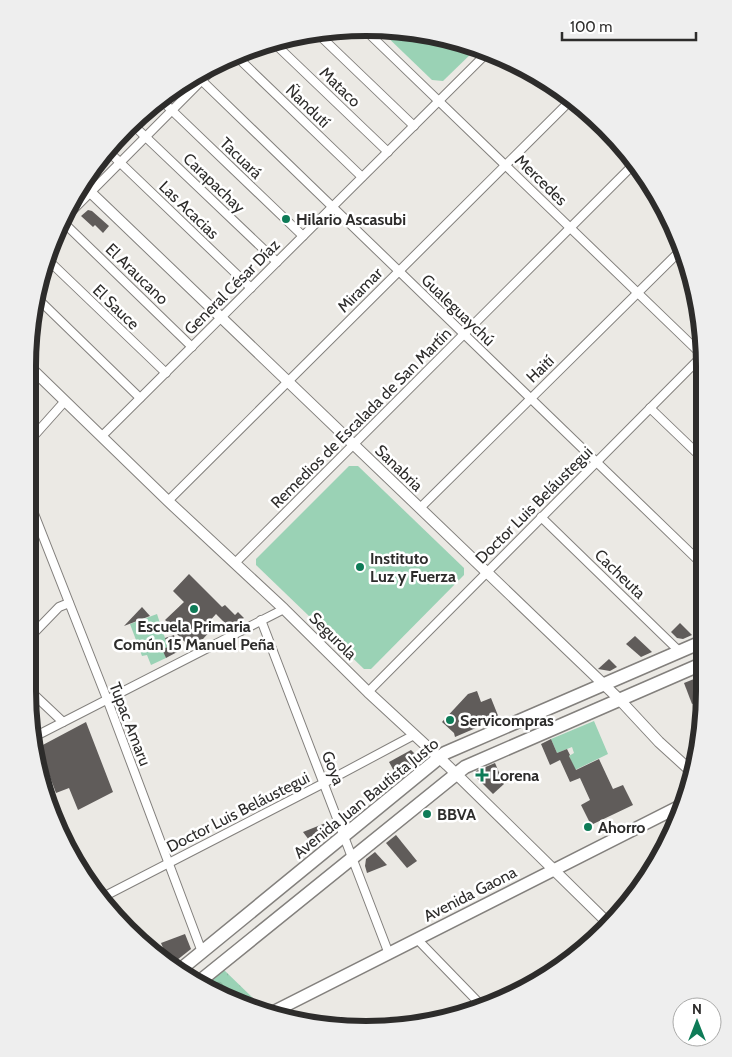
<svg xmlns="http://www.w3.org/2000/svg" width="732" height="1057" viewBox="0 0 732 1057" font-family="Cabin,sans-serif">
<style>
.park{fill:url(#park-crowns)}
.pitch{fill:#9ad2b5}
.building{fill:#605c5a}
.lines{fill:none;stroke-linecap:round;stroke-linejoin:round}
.minor-casing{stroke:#83807d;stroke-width:10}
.tertiary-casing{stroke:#83807d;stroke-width:12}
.secondary-casing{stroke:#83807d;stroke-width:14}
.primary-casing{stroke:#83807d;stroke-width:15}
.minor{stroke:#fff;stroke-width:8}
.tertiary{stroke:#fff;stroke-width:10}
.secondary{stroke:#fff;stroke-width:11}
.primary{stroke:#fff;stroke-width:12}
.poi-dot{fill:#0e7b57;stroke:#fff;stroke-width:2}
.labels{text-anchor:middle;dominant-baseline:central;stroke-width:5;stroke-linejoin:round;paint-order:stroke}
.street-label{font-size:16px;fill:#2d2c2b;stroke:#fff}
.poi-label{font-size:16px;font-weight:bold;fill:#2d2c2b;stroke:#fff;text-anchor:start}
.rim{fill:none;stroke:#2d2c2b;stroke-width:6}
</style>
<defs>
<pattern id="park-crowns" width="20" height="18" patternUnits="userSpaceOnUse" patternTransform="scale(1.25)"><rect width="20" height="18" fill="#9ad2b5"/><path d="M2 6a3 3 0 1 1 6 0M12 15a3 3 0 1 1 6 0" fill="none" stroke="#85b49c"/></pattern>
</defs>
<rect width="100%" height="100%" fill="#ebe9e4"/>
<path class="park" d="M223,969l35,34v2l-6,3 -16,-4 -31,-20z"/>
<g class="pitch">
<path d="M379,29l53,5 45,14 -34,33 -11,-1z"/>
<path d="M349,466h9l106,102v7l-93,94h-7l-108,-104v-6z"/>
<path d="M157,614l11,33 -5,2 3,9 -15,7 -4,-10 -5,1 -12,-32z"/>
<path d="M594,721l14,33 -33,16 -6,-14 5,-3 -2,-6 -15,6 -6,-14z"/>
</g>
<g class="building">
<path d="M88,210l4,1 17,15 -6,7 -8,-8 -2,2 -12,-11z"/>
<path d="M189,574l33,33 3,-2 10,10 3,-3 6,6 -20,10 2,-4 -10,-10 -9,10 5,5 -9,10 -3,1 -4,-3 -8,8 -11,-11 2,-1 -14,-13 19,-18 -11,-11z"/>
<path d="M142,607l8,9 -26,10z"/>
<path d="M680,623l12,12 -9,4 -6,-1 -6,-6z"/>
<path d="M174,635l5,16 -13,7 -4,-9 6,-2 -3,-9z"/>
<path d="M635,636l17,16 -11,5 -15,-13z"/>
<path d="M609,659l8,8 -7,4 -12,-2z"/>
<path d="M694,679l8,21 -10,4 -8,-21z"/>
<path d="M477,691l4,11 10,-4 8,20 -44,19 -1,-4 -12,-11 26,-28z"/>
<path d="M86,722l27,70 -35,18 -9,-22 -13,5 -17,-46z"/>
<path d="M551,739l6,14 10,-4 3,6 -1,1 7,14 23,-11 14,30 10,-4 10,20 -42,20 -10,-20 9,-5 -10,-22 -10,4 -10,-22 -10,5 -9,-21z"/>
<path d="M411,750l11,11 -23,19 -10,-18z"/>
<path d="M495,763l9,21 -11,10 -18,-18 1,-5z"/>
<path d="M328,822l3,8 -3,7 -13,11 -12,-16z"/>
<path d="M396,835l21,26 -10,7 -21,-25z"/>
<path d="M375,852l12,13 -20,8 -2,-7 1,-7z"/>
<path d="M185,934l6,15 -19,15 -3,-2 -8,-19z"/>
</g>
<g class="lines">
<defs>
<g id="minor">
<path d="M363,28l336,324"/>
<path d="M316,32l98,94"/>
<path d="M273,42l115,110"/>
<path d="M234,54l128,123"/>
<path d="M196,75l506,489"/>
<path d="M160,99l143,137"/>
<path d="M131,123l146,139"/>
<path d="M109,152l142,136"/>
<path d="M62,221l130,126"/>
<path d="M60,223l159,-160"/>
<path d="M48,260l118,113"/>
<path d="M35,296l105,102"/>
<path d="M650,408l51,49"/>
<path d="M102,436l387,-385"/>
<path d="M32,438l33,-37"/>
<path d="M168,501l404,-402"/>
<path d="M31,506l76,193 95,253"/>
<path d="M420,508l261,-258"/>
<path d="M541,517l138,134"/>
<path d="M235,563l398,-398"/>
<path d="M261,620l128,334"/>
<path d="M28,639l31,-32 10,-4"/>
<path d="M28,689l35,33"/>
<path d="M368,692l331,-333"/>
<path d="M34,737l250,-128"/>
<path d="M101,898l223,-115 90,-48"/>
<path d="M417,939l65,67"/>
<path d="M280,1009l9,9"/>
</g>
<g id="tertiary">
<path d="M84,186l535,513 40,43 34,31"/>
<path d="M33,370l135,131 116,108 84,83 79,73 163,160"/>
</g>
<path id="secondary" d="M271,1013l413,-209"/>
<g id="primary">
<path d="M181,969l264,-216 259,-112"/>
<path d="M200,981l265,-214 239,-104"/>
</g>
</defs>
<use href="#minor" class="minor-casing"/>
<use href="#tertiary" class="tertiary-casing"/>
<use href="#secondary" class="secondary-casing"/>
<use href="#primary" class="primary-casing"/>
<use href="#minor" class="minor"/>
<use href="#tertiary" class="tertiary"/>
<use href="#secondary" class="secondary"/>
<use href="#primary" class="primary"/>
</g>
<g class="poi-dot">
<circle cx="286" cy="219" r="5"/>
<circle cx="360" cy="567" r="5"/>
<circle cx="194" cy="609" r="5"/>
<circle cx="450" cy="720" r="5"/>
<path d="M479.5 767.5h5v5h5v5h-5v5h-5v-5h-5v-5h5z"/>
<circle cx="427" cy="814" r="5"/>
<circle cx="588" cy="827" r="5"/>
</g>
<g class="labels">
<g class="street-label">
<text transform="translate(340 87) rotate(44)">Mataco</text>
<text transform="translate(308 106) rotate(44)">Ñandutí</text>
<text transform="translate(241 158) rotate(44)">Tacuará</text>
<text transform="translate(541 180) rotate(44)">Mercedes</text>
<text transform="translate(214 183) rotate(44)">Carapachay</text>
<text transform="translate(189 210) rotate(44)">Las Acacias</text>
<text transform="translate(137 274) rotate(44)">El Araucano</text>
<text transform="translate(232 287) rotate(-45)">General César Díaz</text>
<text transform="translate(360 290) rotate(-45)">Miramar</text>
<text transform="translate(116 307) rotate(44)">El Sauce</text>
<text transform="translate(458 310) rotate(44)">Gualeguaychú</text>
<text transform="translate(540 369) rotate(-44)">Haití</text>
<text transform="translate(361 418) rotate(-45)">Remedios de Escalada de San Martín</text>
<text transform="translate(399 468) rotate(44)">Sanabria</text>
<text transform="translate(534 505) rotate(-45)">Doctor Luis Beláustegui</text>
<text transform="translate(620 574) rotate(44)">Cacheuta</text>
<text transform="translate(333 636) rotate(45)">Segurola</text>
<text transform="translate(130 724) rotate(69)">Tupac Amaru</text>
<text transform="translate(333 768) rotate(69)">Goya</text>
<text transform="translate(366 798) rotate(-39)">Avenida Juan Bautista Justo</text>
<text transform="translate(238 812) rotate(-27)">Doctor Luis Beláustegui</text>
<text transform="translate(470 894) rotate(-27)">Avenida Gaona</text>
</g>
<g class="poi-label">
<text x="296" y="219">Hilario Ascasubi</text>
<text x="370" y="558">Instituto<tspan x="370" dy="18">Luz y Fuerza</tspan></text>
<text x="194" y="626" text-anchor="middle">Escuela Primaria<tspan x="194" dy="18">Común 15 Manuel Peña</tspan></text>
<text x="460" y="720">Servicompras</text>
<text x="492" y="775">Lorena</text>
<text x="437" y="814">BBVA</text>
<text x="598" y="827">Ahorro</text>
</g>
</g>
<path d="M0 0H732V1057H0ZM366 36H366A330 330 0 0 1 696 366V691A330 330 0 0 1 366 1021H366A330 330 0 0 1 36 691V366A330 330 0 0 1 366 36Z" fill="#eee" fill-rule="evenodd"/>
<path class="rim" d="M366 36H366A330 330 0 0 1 696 366V691A330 330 0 0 1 366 1021H366A330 330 0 0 1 36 691V366A330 330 0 0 1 366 36Z"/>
<g transform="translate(697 1022)"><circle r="24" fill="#ffffff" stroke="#ababaa"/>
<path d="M0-4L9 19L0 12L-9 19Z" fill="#0e7b57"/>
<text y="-8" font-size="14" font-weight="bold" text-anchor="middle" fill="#2d2c2b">N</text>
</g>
<path d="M562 32v8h134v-8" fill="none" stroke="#2d2c2b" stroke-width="2.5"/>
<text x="570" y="32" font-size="15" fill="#2d2c2b" stroke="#ffffff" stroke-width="4" paint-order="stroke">100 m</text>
</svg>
